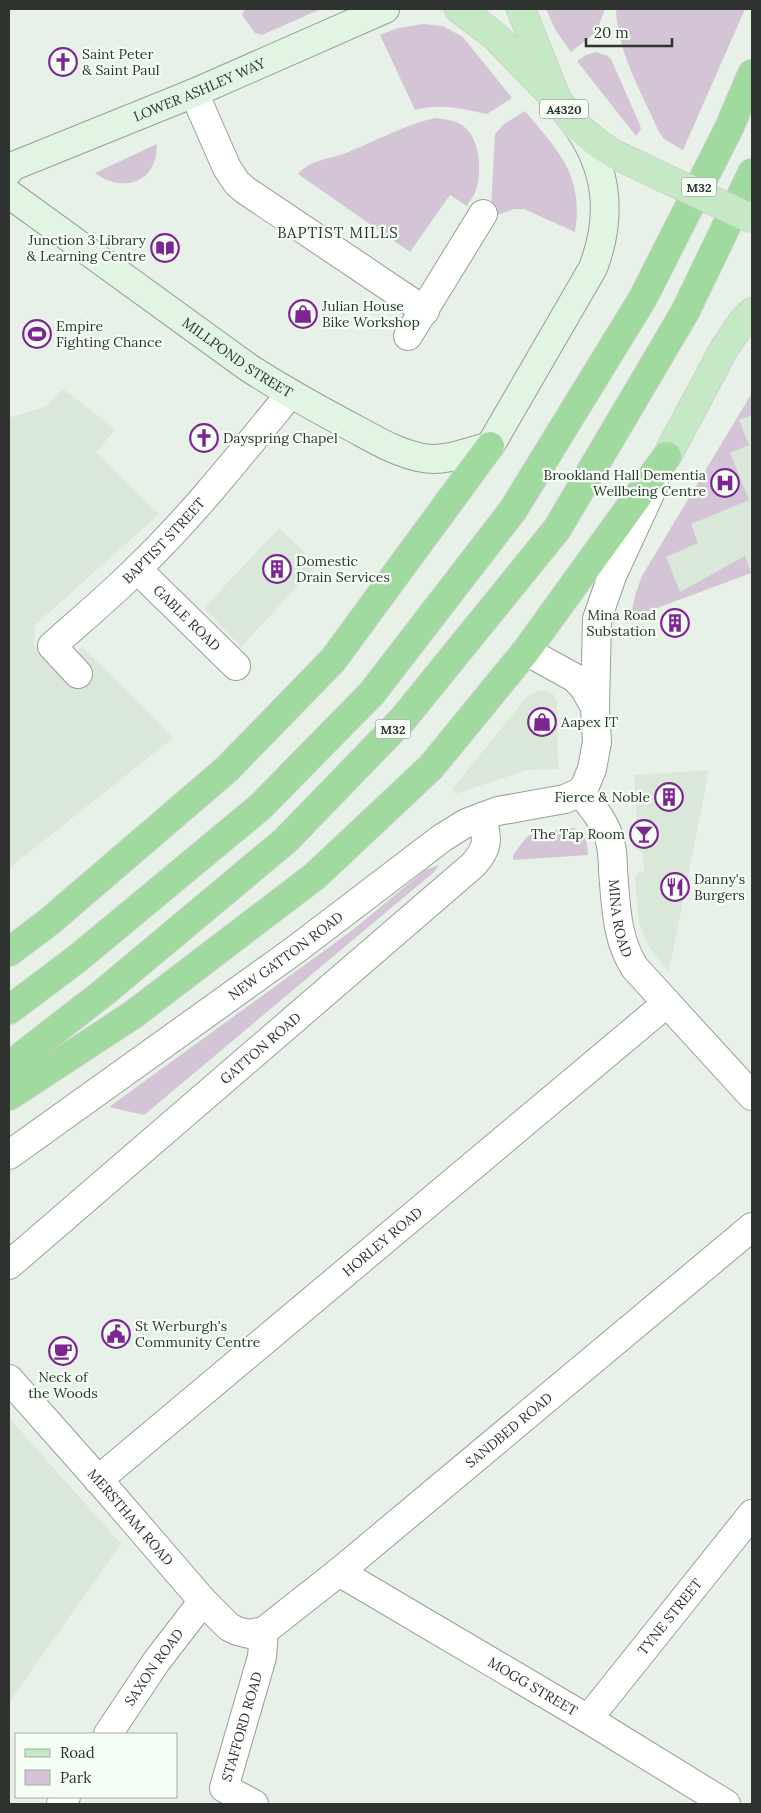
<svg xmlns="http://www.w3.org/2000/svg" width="761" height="1813" viewBox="0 0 761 1813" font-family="Lora,serif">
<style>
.built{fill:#d9e8d9}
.green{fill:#d3c4d6}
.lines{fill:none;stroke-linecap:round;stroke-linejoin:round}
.street-casing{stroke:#979f97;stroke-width:30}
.secondary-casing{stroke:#979f97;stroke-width:30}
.primary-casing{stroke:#cdcecd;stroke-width:30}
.highway-casing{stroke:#cdcecd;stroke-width:30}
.street{stroke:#fff;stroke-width:28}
.secondary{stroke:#e2f4e2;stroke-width:28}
.primary{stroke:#c6e9c5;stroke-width:28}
.highway{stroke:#a0da9e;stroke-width:28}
.primary-bridge-casing{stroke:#cdcecd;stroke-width:30;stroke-linecap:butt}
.primary-bridge{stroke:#c6e9c5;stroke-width:28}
.labels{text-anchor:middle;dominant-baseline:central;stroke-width:4.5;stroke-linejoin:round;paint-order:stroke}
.shield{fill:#f5fef5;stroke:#6a706a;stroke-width:1}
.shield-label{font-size:12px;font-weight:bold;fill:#2f332f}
.poi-label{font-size:14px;fill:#2f332f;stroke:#f5fef5;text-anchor:start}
.street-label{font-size:14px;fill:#2f332f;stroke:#f5fef5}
.neighbourhood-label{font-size:15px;letter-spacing:1px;fill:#2f332f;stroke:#f5fef5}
</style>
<rect width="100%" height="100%" fill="#e8f1e8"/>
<g class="built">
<path d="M63,389l52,40 -19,24 63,61 -124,111 -1,20 33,36 7,-27 9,-7 90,91 -164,130v-450l38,-12z"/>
<path d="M752,393v180l-122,45 6,-25 6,-17z"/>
<path d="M279,528l38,37 -76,82 -37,-39z"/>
<path d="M542,690l11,4 4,6 1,69 -31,1 -72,24 -2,-6 73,-90 6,-5z"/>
<path d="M709,770l-35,177 -6,25 -20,-27 -9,-23 -4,-45 4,-4 5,-1 -1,-20h-3l-7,-6 -1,-20 5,-7 -3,-44z"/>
<path d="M9,1418l112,126 -112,158z"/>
</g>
<g class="green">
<path d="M245,9h76l-59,26 -7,-2 -13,-18z"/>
<path d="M546,9h59l-9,23 -25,20 -15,-21z"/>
<path d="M616,9h129l-62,141 -19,-11 -5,-7c-17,-39 -42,-80 -43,-123z"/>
<path d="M423,24l20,2 20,11 49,61 -25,16c-25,-5 -47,-11 -72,-4l-35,-75 18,-7z"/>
<path d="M596,52l12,4 3,3 29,66 1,4 -5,7 -59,-75 9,-6z"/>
<path d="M525,111c34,41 59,64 50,121l-51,-23h-10l-19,7 -4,-6 4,-76 9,-10z"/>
<path d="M435,118c8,1 16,2 23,5 23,10 25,50 17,70 -2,4 -6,9 -8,13l-17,-11 -40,57 -112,-78c11,-14 32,-15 48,-21 30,-12 58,-28 89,-35z"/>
<path d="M157,144c-1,5 0,11 -2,15 -8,29 -39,30 -60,14z"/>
<path d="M752,393v22l-13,5 10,25 -19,8 19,47 -58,24 7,19 -32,14 14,35 65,-36 6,17 -121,45 6,-25 6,-17z"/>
<path d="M572,828c15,2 15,15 16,27l-75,5v-5l13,-17 8,-6z"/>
<path d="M439,865l-5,7 -290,243 -35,-8 245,-178 71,-59z"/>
</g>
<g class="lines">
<defs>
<g id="street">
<path d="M194,93l33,75 10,15 8,7 180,121"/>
<path d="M408,336l75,-122"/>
<path id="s1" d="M137,569l99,97"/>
<path d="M526,651l49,27 9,10 11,19"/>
<path id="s2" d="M78,674l-26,-28c29,-26 58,-50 85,-77 56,-54 104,-115 153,-175"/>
<path id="s3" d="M580,792c11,14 23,27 29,45 3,10 4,23 4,34 3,34 3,68 22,97l117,128"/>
<path id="s4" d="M9,1155l286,-205 147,-112 24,-15 32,-12 67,-12 15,-7 5,-6 7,-17 5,-27 -2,-35 2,-88 15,-43 42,-91"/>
<path id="s5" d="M9,1265l464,-400c17,-19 14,-25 9,-48"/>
<path id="s6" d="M9,1379l94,106 100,116 26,26 8,4 12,3 15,-3 75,-59 413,-345"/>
<path id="s7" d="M98,1480l569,-477"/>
<path id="s8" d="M339,1572l249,147 138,85"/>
<path id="s9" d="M588,1719l164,-205"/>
<path id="s10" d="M108,1734l48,-72 47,-61"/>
<path d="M61,1804l5,-7"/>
<path id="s11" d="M254,1804l-30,-16 38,-131 2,-26"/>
</g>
<g id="secondary">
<path id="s12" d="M9,171l2,-4 183,-74 191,-84"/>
<path id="s13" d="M9,194l240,174c36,23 72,43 110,63 20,11 41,23 64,27 22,4 45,-6 67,-12l103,-178c19,-50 16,-96 -15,-141"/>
</g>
<g id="primary">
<path d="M459,9l36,27 52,54"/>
<path d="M521,9l36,91 21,27 18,15 16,11 40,19"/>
<path d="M667,456l58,-109 18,-26 9,-9"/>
</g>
<g id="highway">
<path d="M9,952l41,-31 177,-152 106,-109 157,-214"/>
<path d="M9,1010l69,-52 182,-151 112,-114 141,-183 130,-212 86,-170 23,-54"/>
<path d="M9,1066l94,-73 183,-153 117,-121 154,-190 128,-217 67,-139"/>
<path d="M9,1096l125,-82 181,-138 116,-109 95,-116 141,-195"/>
</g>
</defs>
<use href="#street" class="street-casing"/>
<use href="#secondary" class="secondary-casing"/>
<use href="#primary" class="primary-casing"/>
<use href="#highway" class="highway-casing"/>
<use href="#street" class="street"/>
<use href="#secondary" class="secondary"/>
<use href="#primary" class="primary"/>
<use href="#highway" class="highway"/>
<defs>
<path id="primary-bridge" d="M652,172l100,47"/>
</defs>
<use href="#primary-bridge" class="primary-bridge-casing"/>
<use href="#primary-bridge" class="primary-bridge"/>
</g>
<defs>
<symbol id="church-ring" viewBox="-11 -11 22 22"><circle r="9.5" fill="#f5fef5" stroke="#7e2593" stroke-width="1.5"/><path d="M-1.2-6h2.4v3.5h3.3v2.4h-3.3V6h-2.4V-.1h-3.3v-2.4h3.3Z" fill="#7e2593"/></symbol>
<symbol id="library-ring" viewBox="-11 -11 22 22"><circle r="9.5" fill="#f5fef5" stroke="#7e2593" stroke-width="1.5"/><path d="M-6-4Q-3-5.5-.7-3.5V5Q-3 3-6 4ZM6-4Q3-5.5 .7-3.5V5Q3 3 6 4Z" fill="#7e2593"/></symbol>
<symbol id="shop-ring" viewBox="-11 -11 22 22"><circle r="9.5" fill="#f5fef5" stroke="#7e2593" stroke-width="1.5"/><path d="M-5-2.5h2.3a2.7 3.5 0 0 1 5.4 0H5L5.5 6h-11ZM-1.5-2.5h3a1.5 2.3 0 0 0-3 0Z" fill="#7e2593"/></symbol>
<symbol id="stadium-ring" viewBox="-11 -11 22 22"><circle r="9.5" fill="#f5fef5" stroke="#7e2593" stroke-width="1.5"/><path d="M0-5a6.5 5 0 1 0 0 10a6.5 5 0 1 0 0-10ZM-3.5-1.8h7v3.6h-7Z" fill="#7e2593"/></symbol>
<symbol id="hospital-ring" viewBox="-11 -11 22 22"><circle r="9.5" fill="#f5fef5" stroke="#7e2593" stroke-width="1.5"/><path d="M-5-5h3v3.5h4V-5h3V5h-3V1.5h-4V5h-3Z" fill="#7e2593"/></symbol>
<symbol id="building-ring" viewBox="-11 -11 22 22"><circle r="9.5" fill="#f5fef5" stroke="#7e2593" stroke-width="1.5"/><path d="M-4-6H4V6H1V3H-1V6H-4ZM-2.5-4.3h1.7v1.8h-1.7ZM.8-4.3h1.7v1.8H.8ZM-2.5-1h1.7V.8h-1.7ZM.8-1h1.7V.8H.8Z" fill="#7e2593"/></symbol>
<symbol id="bar-ring" viewBox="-11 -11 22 22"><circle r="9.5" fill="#f5fef5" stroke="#7e2593" stroke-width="1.5"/><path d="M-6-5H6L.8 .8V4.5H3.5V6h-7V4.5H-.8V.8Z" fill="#7e2593"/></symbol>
<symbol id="restaurant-ring" viewBox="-11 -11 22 22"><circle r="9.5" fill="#f5fef5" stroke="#7e2593" stroke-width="1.5"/><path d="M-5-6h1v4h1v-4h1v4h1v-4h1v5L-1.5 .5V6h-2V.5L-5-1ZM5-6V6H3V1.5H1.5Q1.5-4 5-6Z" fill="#7e2593"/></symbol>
<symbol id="civic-ring" viewBox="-11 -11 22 22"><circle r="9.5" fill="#f5fef5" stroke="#7e2593" stroke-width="1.5"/><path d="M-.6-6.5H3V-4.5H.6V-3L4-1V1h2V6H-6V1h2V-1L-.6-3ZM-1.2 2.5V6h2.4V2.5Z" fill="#7e2593"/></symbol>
<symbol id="cafe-ring" viewBox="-11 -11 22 22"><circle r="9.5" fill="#f5fef5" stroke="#7e2593" stroke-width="1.5"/><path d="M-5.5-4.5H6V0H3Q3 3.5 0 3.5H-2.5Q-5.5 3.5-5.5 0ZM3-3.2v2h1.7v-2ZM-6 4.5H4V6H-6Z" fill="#7e2593"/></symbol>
</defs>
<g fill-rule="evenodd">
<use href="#church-ring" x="47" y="46" width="32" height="32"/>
<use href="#library-ring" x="149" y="232" width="32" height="32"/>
<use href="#shop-ring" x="287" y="298" width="32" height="32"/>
<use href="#stadium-ring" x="21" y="318" width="32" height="32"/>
<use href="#church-ring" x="188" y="422" width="32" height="32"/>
<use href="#hospital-ring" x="709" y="467" width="32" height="32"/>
<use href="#building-ring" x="261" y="553" width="32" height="32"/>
<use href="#building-ring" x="659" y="607" width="32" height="32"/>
<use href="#shop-ring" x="526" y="706" width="32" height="32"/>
<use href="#building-ring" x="653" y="781" width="32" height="32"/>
<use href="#bar-ring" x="628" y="818" width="32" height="32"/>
<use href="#restaurant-ring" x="659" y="871" width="32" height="32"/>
<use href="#civic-ring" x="100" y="1318" width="32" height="32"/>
<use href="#cafe-ring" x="47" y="1335" width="32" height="32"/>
</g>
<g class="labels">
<g class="shield">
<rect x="540" y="99.5" width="48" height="19" rx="4"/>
<rect x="681.5" y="177.5" width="35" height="19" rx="4"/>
<rect x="375.5" y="719.5" width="35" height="19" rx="4"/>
</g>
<g class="shield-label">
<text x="564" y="109">A4320</text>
<text x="699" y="187">M32</text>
<text x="393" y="729">M32</text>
</g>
<g class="poi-label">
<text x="82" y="54">Saint Peter<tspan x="82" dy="16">&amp; Saint Paul</tspan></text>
<text x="146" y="240" text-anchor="end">Junction 3 Library<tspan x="146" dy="16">&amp; Learning Centre</tspan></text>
<text x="322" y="306">Julian House<tspan x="322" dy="16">Bike Workshop</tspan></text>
<text x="56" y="326">Empire<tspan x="56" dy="16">Fighting Chance</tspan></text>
<text x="223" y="438">Dayspring Chapel</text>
<text x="706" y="475" text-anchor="end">Brookland Hall Dementia<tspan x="706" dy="16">Wellbeing Centre</tspan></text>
<text x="296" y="561">Domestic<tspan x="296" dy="16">Drain Services</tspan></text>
<text x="656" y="615" text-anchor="end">Mina Road<tspan x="656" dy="16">Substation</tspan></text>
<text x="561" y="722">Aapex IT</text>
<text x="650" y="797" text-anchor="end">Fierce &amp; Noble</text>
<text x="625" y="834" text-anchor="end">The Tap Room</text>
<text x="694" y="879">Danny's<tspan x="694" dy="16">Burgers</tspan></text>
<text x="135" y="1326">St Werburgh's<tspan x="135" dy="16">Community Centre</tspan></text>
<text x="63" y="1377" text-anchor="middle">Neck of<tspan x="63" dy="16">the Woods</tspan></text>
</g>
<g class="street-label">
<text stroke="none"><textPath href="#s12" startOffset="208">LOWER ASHLEY WAY</textPath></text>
<text stroke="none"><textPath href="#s13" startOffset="281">MILLPOND STREET</textPath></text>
<text stroke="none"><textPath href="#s2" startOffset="192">BAPTIST STREET</textPath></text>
<text stroke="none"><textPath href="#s1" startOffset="70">GABLE ROAD</textPath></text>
<text stroke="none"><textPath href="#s3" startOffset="136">MINA ROAD</textPath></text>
<text stroke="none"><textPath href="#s4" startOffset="341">NEW GATTON ROAD</textPath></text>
<text stroke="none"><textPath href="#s5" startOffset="332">GATTON ROAD</textPath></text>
<text stroke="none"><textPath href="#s7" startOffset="371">HORLEY ROAD</textPath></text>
<text stroke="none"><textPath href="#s6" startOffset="685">SANDBED ROAD</textPath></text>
<text stroke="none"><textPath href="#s6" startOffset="184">MERSTHAM ROAD</textPath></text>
<text stroke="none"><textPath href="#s9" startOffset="131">TYNE STREET</textPath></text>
<text stroke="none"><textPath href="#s10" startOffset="81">SAXON ROAD</textPath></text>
<text stroke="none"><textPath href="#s8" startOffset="225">MOGG STREET</textPath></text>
<text stroke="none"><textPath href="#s11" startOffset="98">STAFFORD ROAD</textPath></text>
</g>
<g class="neighbourhood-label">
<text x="338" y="232">BAPTIST MILLS</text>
</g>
</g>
<rect width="761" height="1813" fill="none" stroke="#2f332f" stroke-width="20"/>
<rect x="15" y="1733" width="162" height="65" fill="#f5fef5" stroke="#a6ada6"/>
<rect x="25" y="1749" width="25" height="8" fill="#c6e9c5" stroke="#a6ada6"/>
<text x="60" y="1758" font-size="15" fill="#2f332f">Road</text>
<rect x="25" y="1770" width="25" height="15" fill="#d3c4d6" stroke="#a6ada6"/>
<text x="60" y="1783" font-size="15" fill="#2f332f">Park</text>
<path d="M586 38v8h86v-8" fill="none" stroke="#2f332f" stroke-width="2.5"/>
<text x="594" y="38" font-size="15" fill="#2f332f" stroke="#f5fef5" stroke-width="4" paint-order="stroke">20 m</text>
</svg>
